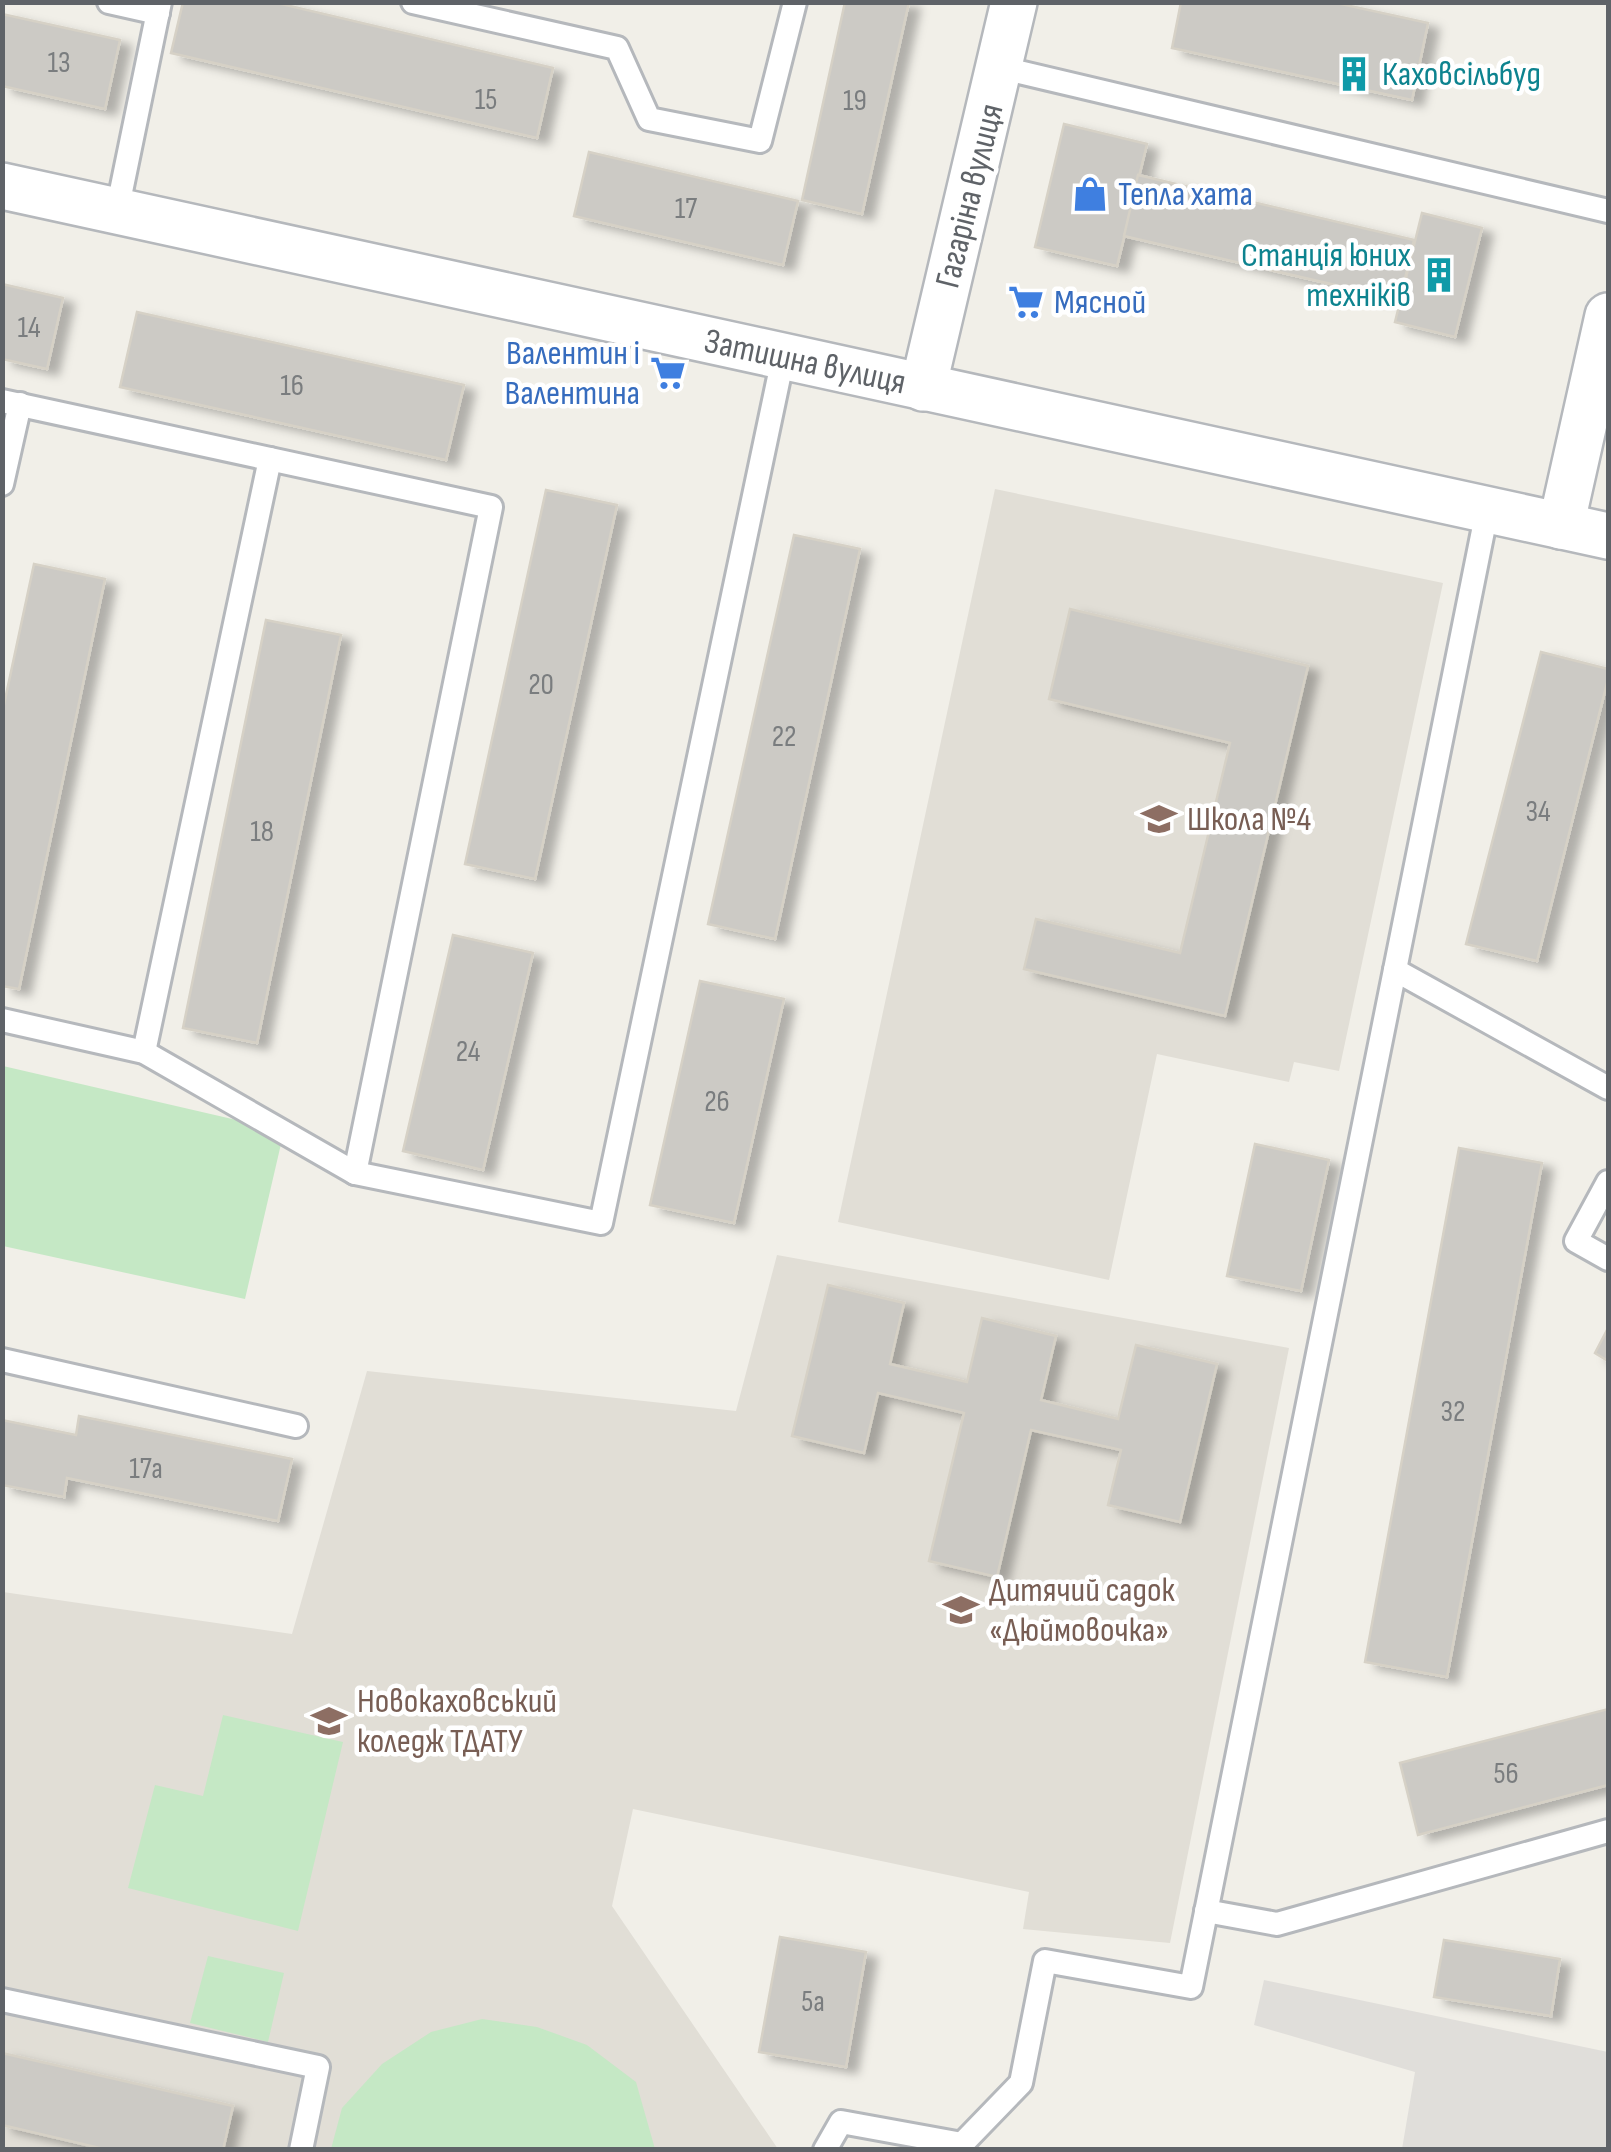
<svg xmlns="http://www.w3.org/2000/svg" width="1611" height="2152" viewBox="0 0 1611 2152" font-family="'Sofia Sans Condensed',sans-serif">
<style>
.industrial{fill:#e0deda}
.education{fill:#e1ded6}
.green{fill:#c5e8c5}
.building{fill:#cccac5;stroke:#d6d1c6;stroke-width:2.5;filter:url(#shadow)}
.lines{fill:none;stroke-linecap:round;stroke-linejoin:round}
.lane-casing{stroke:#b5b8bc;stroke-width:28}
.street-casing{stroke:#b5b8bc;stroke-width:50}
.lane{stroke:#fff;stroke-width:22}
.street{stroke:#fff;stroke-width:45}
.labels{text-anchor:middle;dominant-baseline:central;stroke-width:9;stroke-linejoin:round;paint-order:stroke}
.number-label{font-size:30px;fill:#7a7d7f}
.culture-label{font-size:35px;fill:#0d838f;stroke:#fff;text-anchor:start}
.shop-label{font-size:35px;fill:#366cbe;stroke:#fff;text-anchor:start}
.street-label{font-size:35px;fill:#5f6368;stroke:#fff}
.education-label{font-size:35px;fill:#785e54;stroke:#fff;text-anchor:start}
</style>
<defs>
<filter id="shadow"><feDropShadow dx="11" dy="6" stdDeviation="5" flood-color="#0004"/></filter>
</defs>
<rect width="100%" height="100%" fill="#f1efe8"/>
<path class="industrial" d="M1264,1980l344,72v97h-206l13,-77 -161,-47z"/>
<g class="education">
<path d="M995,489l448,94 -104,488 -45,-9 -5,20 -132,-28 -48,226 -271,-58z"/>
<path d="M777,1255l512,93 -119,595 -147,-14 6,-37 -396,-83 -21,97 166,243 -775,1v-558l289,42 75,-263 369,40z"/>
</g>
<g class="green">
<path d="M3,1066l281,65 -39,168 -242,-53z"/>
<path d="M223,1715l120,27 -45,189 -170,-43 27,-103 48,11z"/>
<path d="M208,1956l76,17 -16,69 -78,-19z"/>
<path d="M482,2019l55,8 50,18 49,37 19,67h-324l11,-41 40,-44 49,-32z"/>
</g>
<g class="building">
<path d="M183,2h90l280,66 -16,70 -366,-85z"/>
<path d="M845,2h64l-47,212 -60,-14z"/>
<path d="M1181,2h151l96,21 -16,77 -240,-52z"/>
<path d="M2,14l118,26 -15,69 -103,-23z"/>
<path d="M1064,124l83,20 -30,122 -82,-19z"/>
<path d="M589,152l209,49 -15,64 -209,-49z"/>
<path d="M1138,175l276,65 -14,60 -276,-64z"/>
<path d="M1422,213l60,15 -27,109 -60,-15z"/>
<path d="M2,284l61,14 -16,71 -45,-10z"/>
<path d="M137,312l327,73 -18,75 -326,-73z"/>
<path d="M546,490l71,15 -82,374 -70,-15z"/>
<path d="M794,535l66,14 -85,390 -67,-15z"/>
<path d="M34,564l71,15 -86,410 -17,-3v-272z"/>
<path d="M1070,609l238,57 -83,350 -201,-47 12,-50 144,34 50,-210 -181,-44z"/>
<path d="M266,620l75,15 -84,408 -74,-15z"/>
<path d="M1541,652l67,17v10l-71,282 -71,-17z"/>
<path d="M453,935l80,18 -50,217 -80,-19z"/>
<path d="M700,981l84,18 -50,224 -84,-18z"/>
<path d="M1255,1144l74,16 -28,131 -74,-15z"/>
<path d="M1459,1148l83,15 -95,514 -82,-15z"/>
<path d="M828,1285l76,18 -14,61 77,18 15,-64 74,18 -15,64 77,19 18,-74 81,19 -37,158 -72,-17 13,-55 -90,-20 -34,147 -68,-16 35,-148 -86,-20 -14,60 -72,-17z"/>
<path d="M1608,1328v33l-13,-8z"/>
<path d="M79,1416l213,43 -14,62 -211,-43 -3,19 -62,-12v-65l74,15z"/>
<path d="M1608,1709v76l-190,50 -18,-72z"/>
<path d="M780,1937l86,15 -20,115 -87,-15z"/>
<path d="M1444,1940l116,19 -9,57 -117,-19z"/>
<path d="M2,2053l231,53 -10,44h-115l-106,-25z"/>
</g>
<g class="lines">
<defs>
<g id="lane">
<path d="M109,2l49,11"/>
<path d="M413,2l204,46 32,71 111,22 35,-139"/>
<path d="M1002,68l606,143"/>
<path d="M117,211l43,-209"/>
<path d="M2,401l489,106 -136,666"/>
<path d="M2,484l18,-80"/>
<path d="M1395,970l213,118"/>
<path d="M2,1020l142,32 211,121 246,50 182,-865"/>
<path d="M144,1052l126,-593"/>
<path d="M1608,1182l-32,59 32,18"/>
<path d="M2,1360l294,66"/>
<path d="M1206,1911l71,13 331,-93"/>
<path d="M2,2000l316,67 -17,83"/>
<path d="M825,2150l16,-28 121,22 59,-61 24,-122 146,26 296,-1476"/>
</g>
<g id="street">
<path d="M2,186l1606,350"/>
<path d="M923,388l91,-386"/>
<path d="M1561,526l47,-210"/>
</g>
</defs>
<use href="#lane" class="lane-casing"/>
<use href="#street" class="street-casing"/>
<use href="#lane" class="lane"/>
<use href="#street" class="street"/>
</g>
<defs>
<symbol id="building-bare" viewBox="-9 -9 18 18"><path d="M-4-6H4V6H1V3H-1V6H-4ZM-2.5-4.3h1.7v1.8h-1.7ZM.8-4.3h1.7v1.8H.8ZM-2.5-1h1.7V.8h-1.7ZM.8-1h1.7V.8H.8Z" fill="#0f9aa8" stroke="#fff" stroke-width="2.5" paint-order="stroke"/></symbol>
<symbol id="shop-bare" viewBox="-9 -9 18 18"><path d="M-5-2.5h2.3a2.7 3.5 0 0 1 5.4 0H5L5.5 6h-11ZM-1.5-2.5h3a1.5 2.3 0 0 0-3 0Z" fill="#3f7fe0" stroke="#fff" stroke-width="2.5" paint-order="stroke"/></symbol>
<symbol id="supermarket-bare" viewBox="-9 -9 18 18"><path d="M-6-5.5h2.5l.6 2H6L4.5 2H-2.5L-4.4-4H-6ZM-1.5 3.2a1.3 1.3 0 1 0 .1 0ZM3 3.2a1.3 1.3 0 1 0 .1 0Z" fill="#3f7fe0" stroke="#fff" stroke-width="2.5" paint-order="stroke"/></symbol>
<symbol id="school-bare" viewBox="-9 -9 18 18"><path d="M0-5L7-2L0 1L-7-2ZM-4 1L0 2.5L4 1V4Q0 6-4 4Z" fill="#8d6e63" stroke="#fff" stroke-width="2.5" paint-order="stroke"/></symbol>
<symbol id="university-bare" viewBox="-9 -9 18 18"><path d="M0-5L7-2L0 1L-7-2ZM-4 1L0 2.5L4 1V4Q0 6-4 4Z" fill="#8d6e63" stroke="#fff" stroke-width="2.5" paint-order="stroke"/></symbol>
</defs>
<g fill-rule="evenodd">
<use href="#building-bare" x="1329" y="49" width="50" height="50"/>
<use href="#shop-bare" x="1065" y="169" width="50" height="50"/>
<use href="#building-bare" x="1414" y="250" width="50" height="50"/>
<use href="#supermarket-bare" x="1001" y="277" width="50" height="50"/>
<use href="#supermarket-bare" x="643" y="348" width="50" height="50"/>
<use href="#school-bare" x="1134" y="794" width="50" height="50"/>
<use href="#school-bare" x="936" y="1585" width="50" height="50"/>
<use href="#university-bare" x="304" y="1696" width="50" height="50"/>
</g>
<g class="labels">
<g class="number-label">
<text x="59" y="63">13</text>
<text x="486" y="100">15</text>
<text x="855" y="101">19</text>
<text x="686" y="209">17</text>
<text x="29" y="328">14</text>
<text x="292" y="386">16</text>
<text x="541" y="685">20</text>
<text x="784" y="737">22</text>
<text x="1538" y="812">34</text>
<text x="262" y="832">18</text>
<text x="468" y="1052">24</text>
<text x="717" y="1102">26</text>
<text x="1453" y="1412">32</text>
<text x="146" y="1469">17а</text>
<text x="1506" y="1774">56</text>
<text x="813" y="2002">5а</text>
</g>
<g class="culture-label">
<text x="1382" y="74">Каховсільбуд</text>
<text x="1411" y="255" text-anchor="end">Станція юних<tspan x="1411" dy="40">техніків</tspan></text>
</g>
<g class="shop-label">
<text x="1118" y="194">Тепла хата</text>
<text x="1054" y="302">Мясной</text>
<text x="640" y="353" text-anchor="end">Валентин і<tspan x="640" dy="40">Валентина</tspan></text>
</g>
<g class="street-label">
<text transform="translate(970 196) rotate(-76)">Гагаріна вулиця</text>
<text transform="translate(805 362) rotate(12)">Затишна вулиця</text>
</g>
<g class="education-label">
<text x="1187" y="819">Школа №4</text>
<text x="989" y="1590">Дитячий садок<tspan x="989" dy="40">«Дюймовочка»</tspan></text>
<text x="357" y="1701">Новокаховський<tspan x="357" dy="40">коледж ТДАТУ</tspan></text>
</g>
</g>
<rect width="1611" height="2152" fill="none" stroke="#5f6368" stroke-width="10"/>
</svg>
